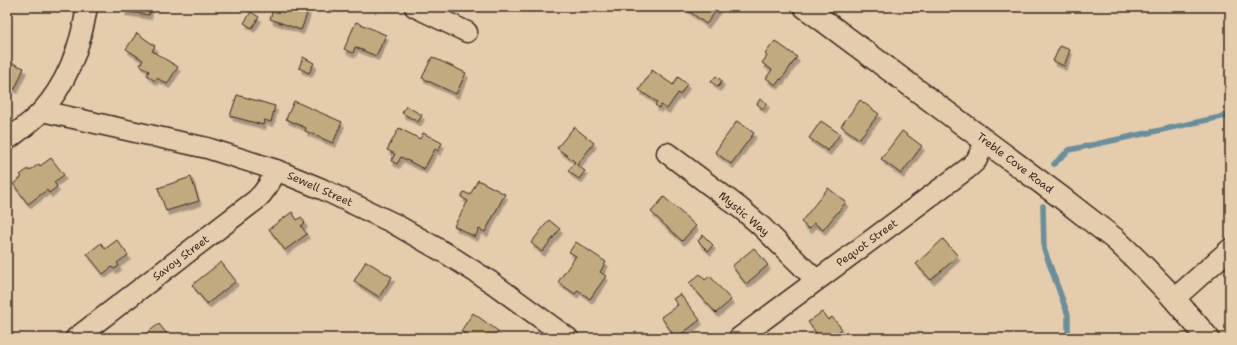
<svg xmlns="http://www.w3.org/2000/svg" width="1237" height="345" viewBox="0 0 1237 345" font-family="'Shantell Sans',sans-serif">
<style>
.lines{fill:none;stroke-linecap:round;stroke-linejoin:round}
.stream{stroke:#6b8e9a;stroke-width:5.5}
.building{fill:#c1aa7f;stroke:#3b2a1e;filter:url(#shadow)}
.minor-casing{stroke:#3b2a1e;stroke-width:23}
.major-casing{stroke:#3b2a1e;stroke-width:25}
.minor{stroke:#e4ccad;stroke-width:20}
.major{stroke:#e4ccad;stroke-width:22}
.labels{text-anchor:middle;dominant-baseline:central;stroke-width:3;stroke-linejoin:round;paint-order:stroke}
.street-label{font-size:11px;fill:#3b2a1e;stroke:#e4ccad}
</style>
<defs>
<filter id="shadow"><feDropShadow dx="2.5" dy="4.5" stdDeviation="0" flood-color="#0004"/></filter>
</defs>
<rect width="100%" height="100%" fill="#e4ccad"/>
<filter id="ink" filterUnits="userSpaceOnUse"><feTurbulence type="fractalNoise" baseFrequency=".025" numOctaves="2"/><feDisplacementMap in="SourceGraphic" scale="8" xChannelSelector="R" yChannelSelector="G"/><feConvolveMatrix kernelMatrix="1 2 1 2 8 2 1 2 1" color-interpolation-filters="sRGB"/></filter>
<g filter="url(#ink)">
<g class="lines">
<g class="stream">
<path d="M1054,164l15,-14 161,-35"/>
<path d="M1043,206l1,43 24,66v23"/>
</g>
</g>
<g class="building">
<path d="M124,7h26l-1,8 -26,-4z"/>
<path d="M274,7h23l11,4 -7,19 -31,-11z"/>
<path d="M684,7h35l-13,17z"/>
<path d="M251,12l8,5 -7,11 -8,-5z"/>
<path d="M356,22l30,13 -10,21 -21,-9 -2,6 -9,-4z"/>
<path d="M137,33l18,13 -3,5 26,16 -11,17 -10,-6 -2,3 -8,-6 2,-4 -9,-6 3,-5 -17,-11z"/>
<path d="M775,41l22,16 -16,23 -1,-1 -4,6 -10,-7 6,-8 -10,-7 5,-7 -2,-2z"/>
<path d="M1060,46l10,4 -6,16 -11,-5z"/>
<path d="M303,57l11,6 -5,10 -10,-5z"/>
<path d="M432,57l34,16 -10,21 -34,-16z"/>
<path d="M7,61l17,7 -9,21 -8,-4z"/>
<path d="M652,70l21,15 5,-8 9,7 -7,11 -2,-2 -11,16 -6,-4 -2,3 -4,-3 2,-3 -18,-12z"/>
<path d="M716,76l6,5 -4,6 -7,-5z"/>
<path d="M237,95l38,11 -4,16 -7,-2 -1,5 -33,-9z"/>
<path d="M760,99l7,4 -4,6 -6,-5z"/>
<path d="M860,100l19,14 -20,25 -18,-13z"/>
<path d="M294,101l48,21 -9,21 -28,-12 1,-3 -20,-9z"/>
<path d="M406,106l16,9 -4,7 -16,-9z"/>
<path d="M737,121l17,12 -23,31 -16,-12z"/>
<path d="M821,121l19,13 -12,17 -19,-13z"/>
<path d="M574,127l20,16 -17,22 8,6 -6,8 -11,-8 7,-9 -18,-14z"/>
<path d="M399,128l21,11 3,-6 19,10 -4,8 -3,-2 -11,20 -23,-12 -4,7 -6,-3 4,-7 -8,-4z"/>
<path d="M902,131l20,15 -21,28 -20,-15z"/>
<path d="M51,158l13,17 -10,7 3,5 -8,6 -2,-3 -19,14 -15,-20 9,-7 -2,-2 8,-6 1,2 10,-7 1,2z"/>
<path d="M191,177l8,24 -33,10 -8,-23z"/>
<path d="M478,180l27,14 -20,38 -6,-3 -4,8 -21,-11 14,-25 -7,-4 3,-5 6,3z"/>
<path d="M828,188l18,14 -23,28 -9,-7 -5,6 -8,-7z"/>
<path d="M664,197l32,29 -14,15 -31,-29z"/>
<path d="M292,212l5,8 4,-3 4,6 -4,3 6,8 -22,16 -16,-21z"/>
<path d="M549,220l11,9 -18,23 -11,-9z"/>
<path d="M703,235l10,10 -5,6 -10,-10z"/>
<path d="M943,239l15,17 -27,24 -15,-16z"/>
<path d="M117,240l11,15 -11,8 2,3 -5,3 -2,-2 -9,7 -16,-20 14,-11 4,6z"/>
<path d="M576,242l30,20 -6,10 6,4 -16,23 -12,-9 -3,4 -17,-12 18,-26 -7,-4z"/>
<path d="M754,248l14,17 -22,19 -14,-18z"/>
<path d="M366,261l26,16 -13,20 -25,-16z"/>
<path d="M221,262l15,19 -29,23 -15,-19z"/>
<path d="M700,274l5,6 5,-4 21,24 -15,13 -27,-30z"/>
<path d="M680,294l20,26 -24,18 -15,-21 17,-12 -5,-6z"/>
<path d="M822,312l6,8 4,-3 10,12 -12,9h-10l-12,-16z"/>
<path d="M473,313l25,18 -5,7h-21l-11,-7z"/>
<path d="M159,324l11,14h-30z"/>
</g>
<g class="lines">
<defs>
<g id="minor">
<path d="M415,7l52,25"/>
<path d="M42,111l165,37 69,22 46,19 71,34 54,31 44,28 77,56"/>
<path d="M7,140c12,-9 25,-18 35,-29 26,-29 39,-67 45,-104"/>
<path d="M667,153l73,55 21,18 55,54"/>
<path d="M1174,299l56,-50"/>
<path d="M76,338l180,-138c10,-9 15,-18 20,-30"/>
<path d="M739,338l228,-169 9,-8 10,-20"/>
</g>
<path id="major" d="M805,7l257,191 54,42 27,26 26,27 39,45"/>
</defs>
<use href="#minor" class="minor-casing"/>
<use href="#major" class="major-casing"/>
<use href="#minor" class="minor"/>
<use href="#major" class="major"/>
</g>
</g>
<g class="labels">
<g class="street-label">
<text transform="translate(1015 163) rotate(37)">Treble Cove Road</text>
<text transform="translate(320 189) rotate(24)">Sewell Street</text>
<text transform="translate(744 214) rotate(40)">Mystic Way</text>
<text transform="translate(867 243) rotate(-36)">Pequot Street</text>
<text transform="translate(181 258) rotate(-37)">Savoy Street</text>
</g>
</g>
<rect width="1237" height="345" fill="none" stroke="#e4ccad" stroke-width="24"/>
<rect x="12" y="12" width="1213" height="321" fill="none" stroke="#3b2a1e" stroke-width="1.5" filter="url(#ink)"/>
</svg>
